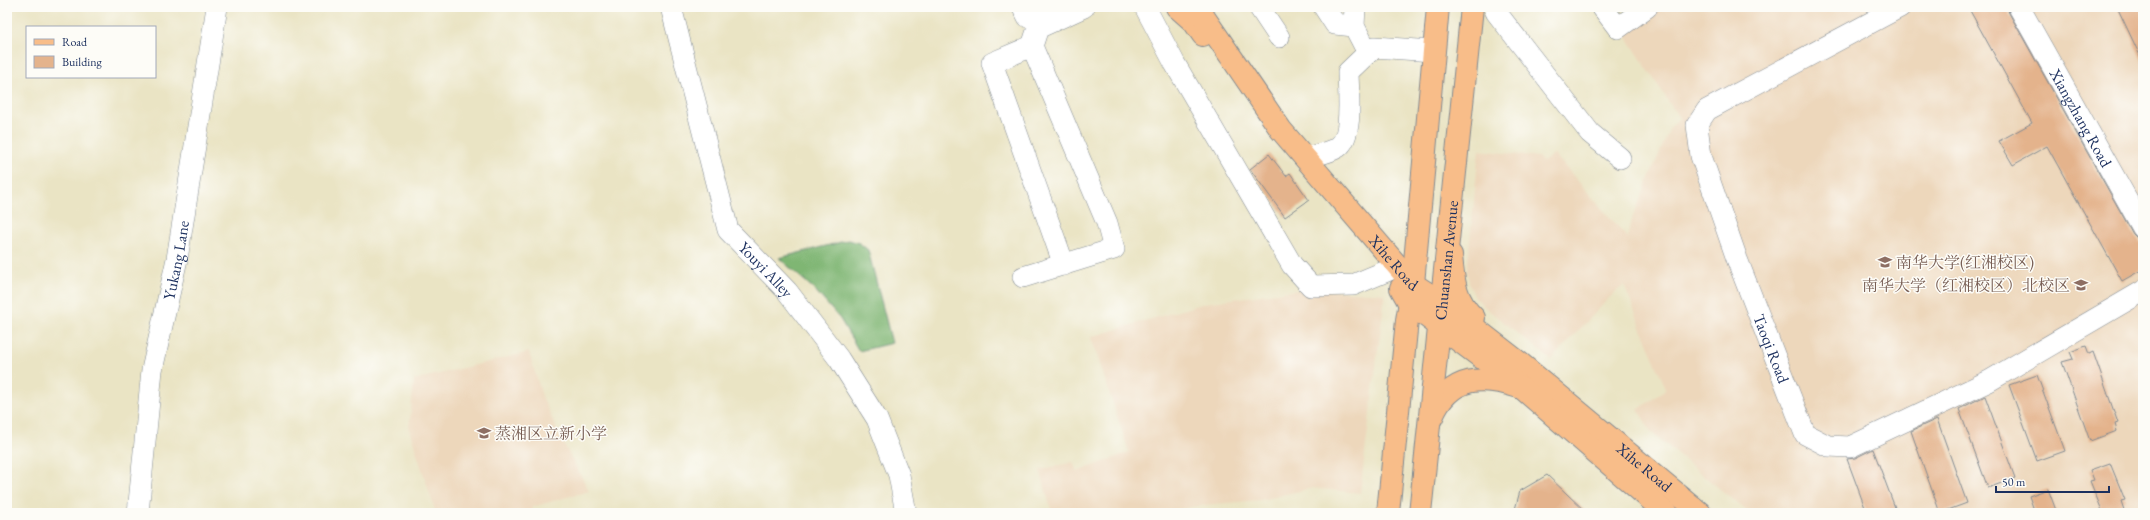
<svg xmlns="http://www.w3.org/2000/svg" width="2150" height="520" viewBox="0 0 2150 520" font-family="'EB Garamond','Noto Serif SC',serif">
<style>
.built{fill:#edd7bb}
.forest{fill:#7fb673;stroke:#4d7268}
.building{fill:#e4b38c}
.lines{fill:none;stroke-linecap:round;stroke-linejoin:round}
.minor-casing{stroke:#828a91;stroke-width:22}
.major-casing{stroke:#828a91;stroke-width:24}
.highway-casing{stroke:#828a91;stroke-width:24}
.minor{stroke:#fff;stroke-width:21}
.major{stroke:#f8bd89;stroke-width:22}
.highway{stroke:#f8bd89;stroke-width:22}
.labels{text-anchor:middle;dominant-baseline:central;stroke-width:3;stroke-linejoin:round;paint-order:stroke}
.street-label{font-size:16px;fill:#1b2f5e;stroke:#fdfcf7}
.education-label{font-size:16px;fill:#785e54;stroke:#fdfcf7;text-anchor:start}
</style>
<rect width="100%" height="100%" fill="#fdfcf7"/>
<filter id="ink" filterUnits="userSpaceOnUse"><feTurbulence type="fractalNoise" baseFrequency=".025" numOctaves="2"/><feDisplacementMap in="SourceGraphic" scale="8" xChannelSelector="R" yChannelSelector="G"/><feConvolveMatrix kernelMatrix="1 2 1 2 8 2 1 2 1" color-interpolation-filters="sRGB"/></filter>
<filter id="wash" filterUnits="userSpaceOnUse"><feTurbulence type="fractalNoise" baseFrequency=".012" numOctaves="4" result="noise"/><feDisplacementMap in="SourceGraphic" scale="16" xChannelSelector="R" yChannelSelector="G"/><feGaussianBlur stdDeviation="0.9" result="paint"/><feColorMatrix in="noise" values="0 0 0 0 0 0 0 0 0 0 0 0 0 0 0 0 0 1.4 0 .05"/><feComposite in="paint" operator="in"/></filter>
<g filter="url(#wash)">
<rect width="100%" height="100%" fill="#eae4c4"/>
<g class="built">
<path d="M1662,7h481v506h-394l-97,-80 -14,-23 28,-21 -42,-104 -14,12 -59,63 -64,-51 -11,-11 -6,-11 -3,-16 12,-121 59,7 5,5 11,-8 74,84 4,-19 38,-91 9,-10 -54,-84z"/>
<path d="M1305,289l80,5 -25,199 -48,-5 -51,12 -58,5 -44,8h-107l-12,-43 33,-8 4,10 52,-20 -38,-115 114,-34z"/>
<path d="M529,352l13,44 18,41 29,54 -57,16v6h-96l-27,-84 5,-49z"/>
</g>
<path class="forest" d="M849,240l10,3 9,7 24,93 -33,8 -19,-32 -26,-30 -35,-31z"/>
<g id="blocks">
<g class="building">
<path d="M1968,7h39l2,6 124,221 5,5 5,8v22l-21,12 -75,-135 -34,19 -14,-24 33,-18z"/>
<path d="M2117,7h26v55z"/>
<path d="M1269,154l17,22 4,-3 19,27 -24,17 -35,-48z"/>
<path d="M2086,346l3,8 4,-2 25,71 -3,1 2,7 -27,10 -28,-79 11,-3 -3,-7z"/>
<path d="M2037,375l28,76 -28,10 -28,-76z"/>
<path d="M1985,396l30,82 -27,10 -29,-79z"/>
<path d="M1937,419l30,84 -27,10 -29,-82z"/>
<path d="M1873,449l24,64h-30l-20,-54 8,-1z"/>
<path d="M2110,463l15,37 -4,1 4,12h-22l-13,-32 4,-1 -4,-10z"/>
<path d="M1547,475l40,38h-73l6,-22z"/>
<path d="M2048,489l9,24h-22l-6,-17z"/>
</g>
</g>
</g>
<g filter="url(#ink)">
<use href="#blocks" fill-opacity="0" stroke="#828a91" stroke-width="1"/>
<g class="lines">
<defs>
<g id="minor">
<path id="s1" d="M671,7l57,223 59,61 52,68 38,60 22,56 7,38"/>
<path d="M1023,7l5,10 22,-10"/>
<path d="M1145,7l30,57 117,201 19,21 42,-1 36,-15"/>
<path d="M1259,7l20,30"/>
<path d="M1324,7l11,17 19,2"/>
<path d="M1355,7l-1,19 14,27"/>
<path d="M1496,7v5l94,121 30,25"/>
<path d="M1602,7l16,21 29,-21"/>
<path id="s2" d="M1900,7l-193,103 -10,15 4,31 36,103 68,175 23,12 22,1 139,-66 154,-90"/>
<path id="s3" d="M2019,7l124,221"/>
<path d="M1032,46l-40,17 72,202"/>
<path d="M1305,158c10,-3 24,-5 33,-11 16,-11 10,-58 10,-75l26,-25 59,4"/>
<path d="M1023,277l91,-28 -7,-26 -75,-177 6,-18 46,-21"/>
<path id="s4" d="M138,513l14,-143 25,-111 40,-252"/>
</g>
<g id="major">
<path d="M1177,7l17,15 9,13"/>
<path id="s5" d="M1197,7l84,123 132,154 28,18 80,62 179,149"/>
<path d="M1451,255c2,25 4,45 23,63"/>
<path d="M1401,288l9,16 112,84 144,125"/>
</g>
<g id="highway">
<path d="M1432,417c18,-43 52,-42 90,-29"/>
<path d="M1388,513l19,-193 6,-36 25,-277"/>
<path id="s6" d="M1420,513l52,-506"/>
</g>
</defs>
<use href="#minor" class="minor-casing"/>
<use href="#major" class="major-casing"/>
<use href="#highway" class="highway-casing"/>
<use href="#minor" class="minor"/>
<use href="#major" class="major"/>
<use href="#highway" class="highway"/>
</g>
</g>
<defs>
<symbol id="university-bare" viewBox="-9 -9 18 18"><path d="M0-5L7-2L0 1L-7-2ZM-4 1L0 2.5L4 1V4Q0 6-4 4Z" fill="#8d6e63" stroke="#fdfcf7" stroke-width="2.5" paint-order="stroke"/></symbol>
<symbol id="school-bare" viewBox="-9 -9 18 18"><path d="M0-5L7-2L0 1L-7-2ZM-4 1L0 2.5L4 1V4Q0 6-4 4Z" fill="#8d6e63" stroke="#fdfcf7" stroke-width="2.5" paint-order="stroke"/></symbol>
</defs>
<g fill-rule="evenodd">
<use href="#university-bare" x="1875" y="252" width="20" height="20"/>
<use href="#university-bare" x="2071" y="275" width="20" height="20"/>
<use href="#school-bare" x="474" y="423" width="20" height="20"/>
</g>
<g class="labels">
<g class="street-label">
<text stroke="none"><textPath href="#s3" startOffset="127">Xiangzhang Road</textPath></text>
<text stroke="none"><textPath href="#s4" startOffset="256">Yukang Lane</textPath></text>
<text stroke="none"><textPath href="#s6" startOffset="254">Chuanshan Avenue</textPath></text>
<text stroke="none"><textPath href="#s5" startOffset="323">Xihe Road</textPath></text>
<text stroke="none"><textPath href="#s1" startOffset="285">Youyi Alley</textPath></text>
<text stroke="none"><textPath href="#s2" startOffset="473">Taoqi Road</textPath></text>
<text stroke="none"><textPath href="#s5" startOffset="647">Xihe Road</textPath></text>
</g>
<g class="education-label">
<text x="1896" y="262">南华大学(红湘校区)</text>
<text x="2070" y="285" text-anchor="end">南华大学（红湘校区）北校区</text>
<text x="495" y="433">蒸湘区立新小学</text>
</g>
</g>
<rect width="2150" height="520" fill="none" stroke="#fdfcf7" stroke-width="24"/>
<rect x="26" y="26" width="130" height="52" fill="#fdfcf7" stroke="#a3aaba"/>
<rect x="34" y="39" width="20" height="6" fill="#f8bd89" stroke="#a3aaba"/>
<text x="62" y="46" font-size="12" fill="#1b2f5e">Road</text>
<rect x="34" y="56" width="20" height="12" fill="#e4b38c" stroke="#a3aaba"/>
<text x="62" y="66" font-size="12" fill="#1b2f5e">Building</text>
<path d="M1996 486v6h113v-6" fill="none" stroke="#1b2f5e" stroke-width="2"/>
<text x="2002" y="486" font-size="12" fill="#1b2f5e" stroke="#fdfcf7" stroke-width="3" paint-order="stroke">50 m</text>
</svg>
